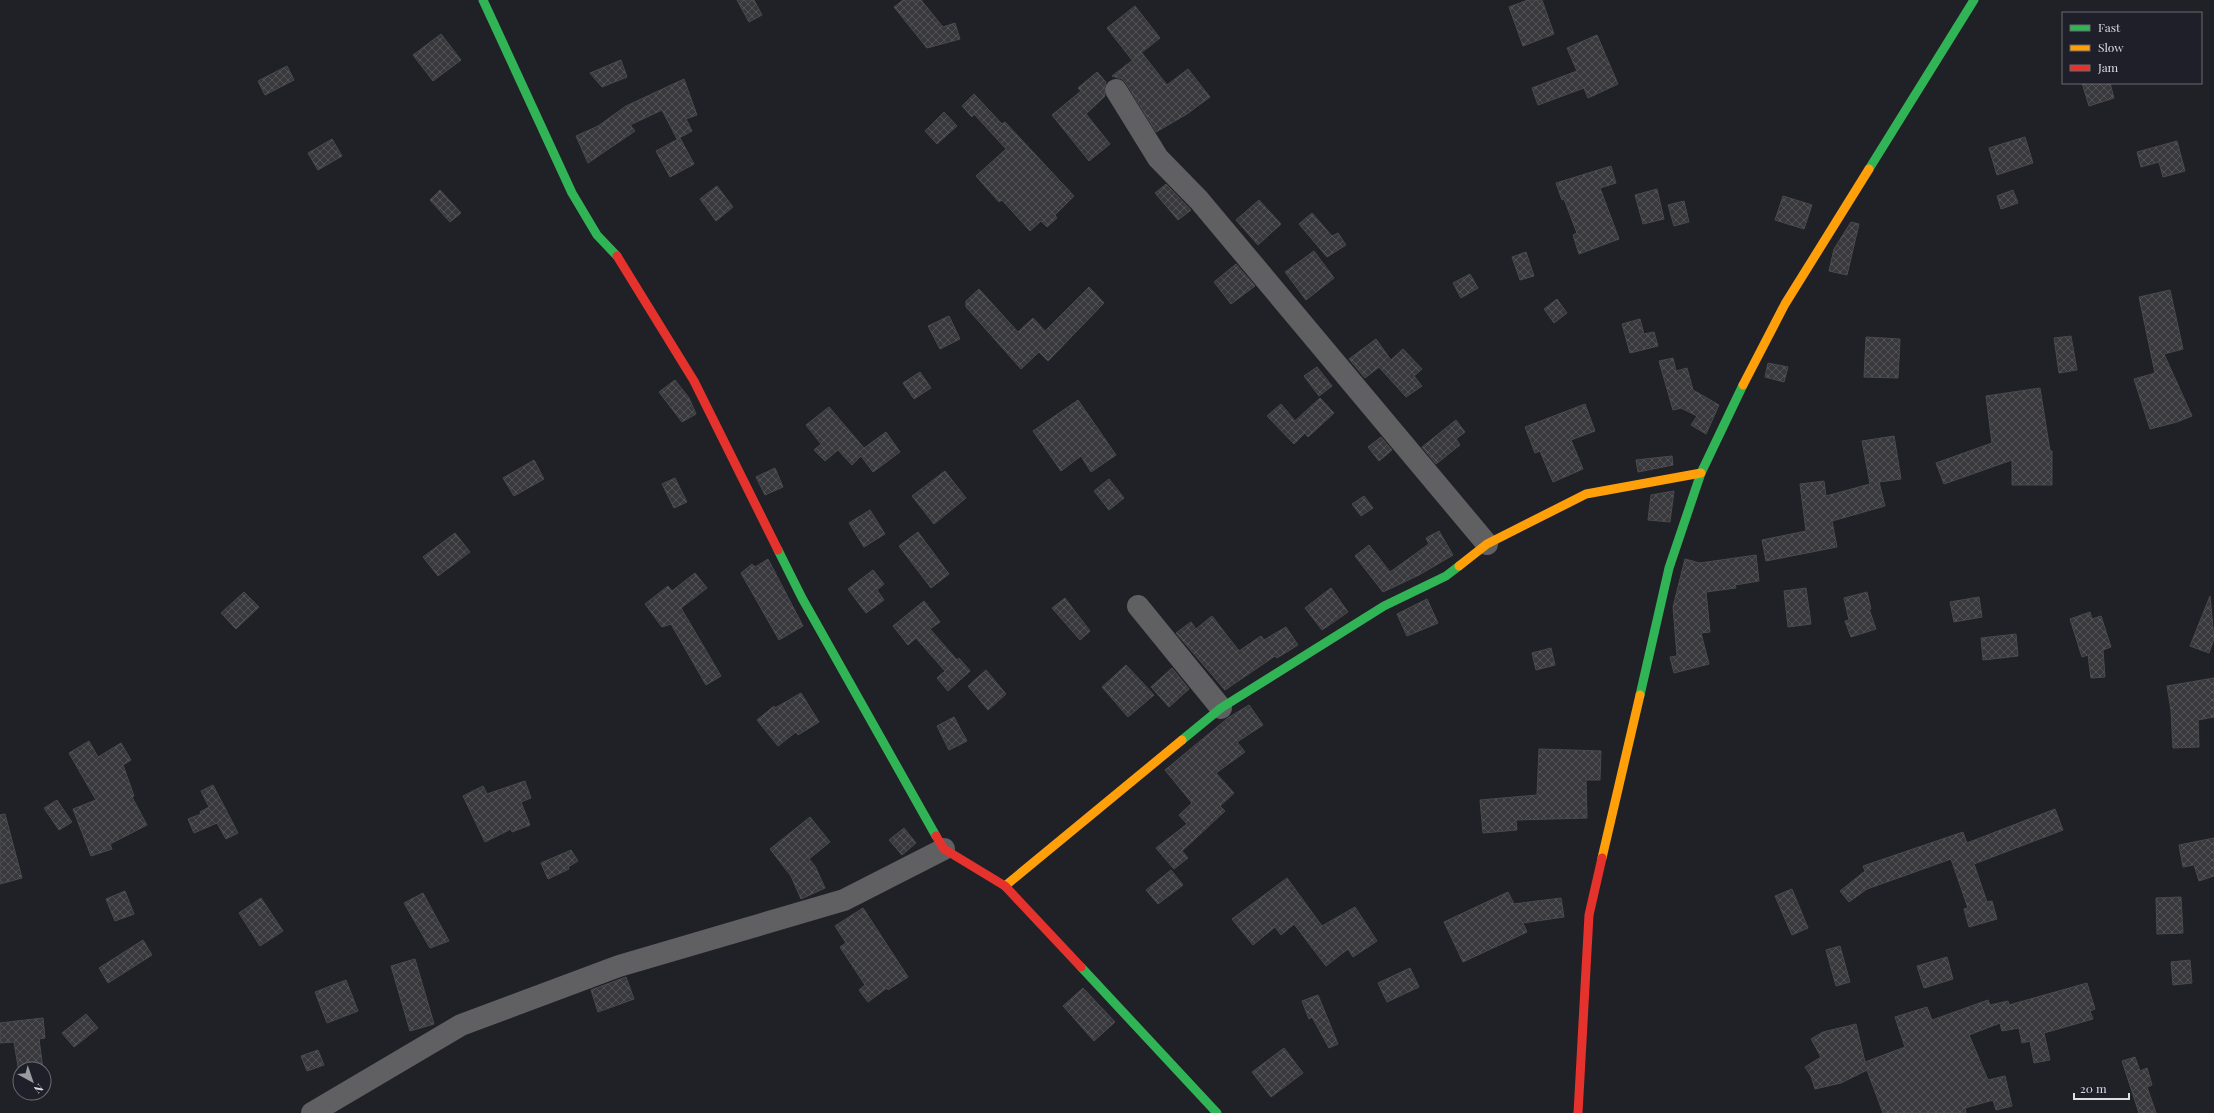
<svg xmlns="http://www.w3.org/2000/svg" width="2214" height="1113" viewBox="0 0 2214 1113" font-family="'Playfair Display',serif">
<style>
.building{fill:url(#building-cross-hatch);stroke:#494a4e}
.lines{fill:none;stroke-linecap:round;stroke-linejoin:round}
.street{stroke:#606062;stroke-width:22}
.fast{stroke:#30b455;stroke-width:9}
.slow{stroke:#ff9f0a;stroke-width:9}
.jam{stroke:#e5322d;stroke-width:9}
</style>
<defs>
<pattern id="building-cross-hatch" width="8" height="8" patternUnits="userSpaceOnUse"><rect width="8" height="8" fill="#39393d"/><path d="M0 0l8 8M0 8l8-8" fill="none" stroke="#555559"/></pattern>
</defs>
<rect width="100%" height="100%" fill="#202126"/>
<g class="building">
<path d="M737,0h17l8,15 -13,7z"/>
<path d="M903,0h18l22,27 12,-4 5,16 -33,9 -33,-41z"/>
<path d="M1528,0h14l12,34 -31,12 -14,-39z"/>
<path d="M1135,6l25,32 -28,22 -25,-32z"/>
<path d="M441,34l20,26 -28,21 -20,-26z"/>
<path d="M1597,35l21,49 -30,14 -4,-10 -46,17 -6,-17 45,-17 -10,-23z"/>
<path d="M1142,53l25,32 21,-16 22,28 -23,17 -31,18 -30,-49 -4,-4 -10,-3z"/>
<path d="M621,60l6,17 -25,10 -12,-14z"/>
<path d="M287,66l7,14 -29,15 -7,-14z"/>
<path d="M1097,72l9,10 -2,8 1,6 -19,18 24,30 -21,17 -37,-46 29,-24 -3,-3z"/>
<path d="M684,79l13,36 -11,4 6,12 -15,8 -15,-29 -32,15 5,6 -47,32 -12,-27 22,-10 28,-20z"/>
<path d="M2082,83h28l4,15 -25,8z"/>
<path d="M974,94l28,30 3,-2 69,74 -19,19 2,3 -10,9 -6,-6 -11,10 -28,-31 -3,2 -23,-26 30,-27 -32,-35 -2,3 -10,-11z"/>
<path d="M944,112l13,14 -20,18 -12,-13z"/>
<path d="M2025,137l8,26 -36,12 -8,-27z"/>
<path d="M680,138l14,26 -24,13 -14,-26z"/>
<path d="M332,139l10,17 -24,14 -10,-17z"/>
<path d="M2177,141l8,30 -22,6 -4,-15 -18,5 -4,-15z"/>
<path d="M1611,166l5,17 -16,5 19,51 -40,15 -6,-19 4,-2 -13,-34 -2,1 -6,-17z"/>
<path d="M1166,184l25,26 -13,10 -23,-27z"/>
<path d="M717,186l16,21 -17,14 -16,-22z"/>
<path d="M1657,189l7,30 -21,5 -8,-29z"/>
<path d="M440,190l21,23 -11,9 -20,-22z"/>
<path d="M2013,190l5,13 -17,6 -4,-13z"/>
<path d="M1783,196l29,9 -8,24 -29,-9z"/>
<path d="M1259,200l22,24 -23,21 -22,-25z"/>
<path d="M1684,201l5,21 -15,4 -6,-21z"/>
<path d="M1312,213l20,23 6,-3 8,12 -19,12 -28,-33z"/>
<path d="M1851,222l8,2 -12,51 -18,-4 5,-22z"/>
<path d="M1314,251l20,27 -28,22 -21,-28z"/>
<path d="M1526,252l8,24 -14,4 -8,-23z"/>
<path d="M1236,264l19,22 -24,18 -17,-22z"/>
<path d="M1470,274l8,14 -17,10 -8,-15z"/>
<path d="M1089,287l15,16 -56,58 -9,-9 -18,17 -55,-62v-6l13,-12 39,43 15,-14 12,13z"/>
<path d="M2170,290l13,59 -19,5 28,62 -15,6 -27,7 -16,-50 21,-6 -16,-76z"/>
<path d="M1557,299l10,14 -13,10 -10,-14z"/>
<path d="M949,316l11,23 -20,10 -12,-23z"/>
<path d="M1640,319l4,15 10,-2 4,14 -28,7 -8,-29z"/>
<path d="M2071,336l6,34 -18,3 -5,-35z"/>
<path d="M1866,337l34,2 -2,39 -34,-1z"/>
<path d="M1376,339l15,21 12,-11 19,20 -8,7 8,10 -16,11 -27,-30 -14,11 -16,-19z"/>
<path d="M1673,358l3,13 11,-3 6,22 26,15 -13,29 -15,-9 6,-9 -16,-8 -8,2 -14,-49z"/>
<path d="M1768,363l20,4 -4,15 -19,-5z"/>
<path d="M1317,367l15,19 -13,10 -15,-20z"/>
<path d="M920,372l11,16 -17,11 -11,-16z"/>
<path d="M675,380l14,18 7,16 -14,8 -23,-30z"/>
<path d="M2040,388l10,63h2v34h-40v-25l-68,24 -8,-21 56,-20 -6,-47z"/>
<path d="M1320,398l14,15 -26,24 -3,-4 -11,11 -27,-28 14,-12 14,17z"/>
<path d="M1078,400l38,55 -25,17 -10,-16 -20,15 -28,-40z"/>
<path d="M1585,404l10,27 -24,9 12,29 -30,13 -13,-31 -5,2 -10,-26z"/>
<path d="M829,407l35,41 22,-16 14,20 -27,20 -12,-16 -9,9 -14,-15 -13,11 -11,-11 7,-6 -15,-19z"/>
<path d="M1456,420l9,12 -9,7 4,6 -24,19 -14,-17z"/>
<path d="M1894,436l7,43 -22,3 6,24 -53,15 5,26 -71,14 -4,-21 44,-9 -6,-47 24,-3 2,15 44,-12 -8,-43z"/>
<path d="M1381,437l11,13 -13,11 -11,-14z"/>
<path d="M1672,456l1,9 -35,7 -2,-12z"/>
<path d="M534,460l10,19 -30,17 -11,-18z"/>
<path d="M775,468l8,19 -18,8 -9,-18z"/>
<path d="M945,471l21,27 -32,26 -22,-28z"/>
<path d="M675,478l12,24 -13,6 -12,-24z"/>
<path d="M1109,479l15,19 -15,12 -15,-19z"/>
<path d="M1674,491l-4,31 -22,-2 3,-25z"/>
<path d="M1364,496l9,12 -12,8 -9,-12z"/>
<path d="M870,510l15,24 -21,13 -15,-24z"/>
<path d="M1439,531l14,24 -34,20 -36,17 -28,-36 14,-11 21,27 39,-28 -3,-6z"/>
<path d="M918,532l31,42 -18,14 -32,-42z"/>
<path d="M455,533l15,19 -32,24 -15,-19z"/>
<path d="M1756,555l3,26 -24,4 1,3 -30,4 4,40 -9,1 8,31 -35,9 -4,-16 7,-1 -4,-49 12,-48 15,4z"/>
<path d="M768,559l35,67 -24,14 -38,-67 11,-9 3,3z"/>
<path d="M873,570l11,14 -7,6 7,10 -18,13 -18,-24z"/>
<path d="M695,573l12,15 -26,20 40,68 -15,9 -35,-61 -9,3 -17,-23 23,-18 4,5z"/>
<path d="M1331,588l17,24 -26,18 -17,-22z"/>
<path d="M1806,588l5,36 -23,3 -4,-36z"/>
<path d="M244,592l15,15 -23,22 -15,-16z"/>
<path d="M1867,592l4,17h-2l7,20 -25,8 -6,-16 4,-1 -5,-22z"/>
<path d="M2210,596l4,43 -5,14 -19,-7z"/>
<path d="M1979,597l3,20 -28,5 -4,-20z"/>
<path d="M1065,598l25,33 -10,9 -28,-32z"/>
<path d="M1427,599l11,24 -31,13 -10,-22z"/>
<path d="M924,601l16,21 -10,7 27,31 2,-2 11,13 -22,20 -11,-13 8,-7 -29,-33 -8,7 -15,-19z"/>
<path d="M2090,612l2,7 9,-3 10,31 -8,3 2,27 -14,1 -3,-23 -6,2 -12,-38z"/>
<path d="M1212,616l27,35 22,-15 3,4 22,-13 12,18 -21,13 -2,-2 -50,34 -49,-57 15,-11 5,7z"/>
<path d="M2016,634l2,22 -35,4 -2,-22z"/>
<path d="M1551,648l4,17 -19,5 -4,-17z"/>
<path d="M1126,665l28,30 -26,22 -26,-30z"/>
<path d="M1172,668l17,21 -20,18 -18,-20z"/>
<path d="M986,670l20,24 -18,16 -20,-24z"/>
<path d="M2214,678v39l-16,3 1,27 -26,1 -2,-38 -4,-24z"/>
<path d="M801,693l18,29 -21,13 -2,-3 -18,14 -21,-26 17,-14 1,2z"/>
<path d="M1249,705l14,20 -26,17 8,10 -29,21 18,20 -14,13 5,5 -43,40 6,7 -14,11 -18,-21 31,-24 -8,-9 13,-12 -27,-33 63,-52z"/>
<path d="M954,717l13,24 -18,9 -12,-24z"/>
<path d="M89,741l9,16 23,-14 10,17 -8,5 11,31 -2,1 15,28 -37,19 2,5 -21,7 -18,-47 23,-9 -27,-47z"/>
<path d="M1539,749l62,2 -1,29h-14l1,38 -71,2 1,10 -34,3 -3,-33 57,-5z"/>
<path d="M525,781l6,17 -10,4 9,23 -18,7 -1,-3 -26,13 -22,-46 20,-10 4,8z"/>
<path d="M213,785l25,48 -12,6 -9,-16 -23,10 -6,-14 13,-5 -1,-2 9,-5 -8,-16z"/>
<path d="M57,800l15,22 -13,8 -15,-22z"/>
<path d="M2055,809l8,21 -89,34 13,38 5,-1 5,18 -28,8 -5,-18 4,-1 -17,-49 -84,30 -18,13 -9,-11 25,-20 -2,-5 100,-34 4,11z"/>
<path d="M5,814l17,64 -22,6v-69z"/>
<path d="M810,817l20,25 -21,17 6,7 10,22 -24,11 -10,-23 -21,-27z"/>
<path d="M904,828l12,15 -14,12 -13,-15z"/>
<path d="M2214,838v38l-15,5 -5,-16 -11,2 -4,-22z"/>
<path d="M571,850l7,11 -10,6 1,2 -21,10 -7,-16z"/>
<path d="M1171,870l12,15 -25,19 -12,-14z"/>
<path d="M1287,878l35,48 33,-19 22,34 -24,16 -5,-8 -22,17 -32,-42 -13,11 -6,-8 -22,18 -21,-26z"/>
<path d="M1792,889l16,39 -16,7 -17,-39z"/>
<path d="M125,891l9,23 -19,7 -9,-22z"/>
<path d="M1508,892l6,12 47,-6 3,19 -41,6 4,9 -64,30 -19,-40z"/>
<path d="M423,893l26,48 -19,7 -26,-45z"/>
<path d="M2181,897l2,36 -26,1 -1,-36z"/>
<path d="M261,898l22,33 -23,15 -21,-33z"/>
<path d="M863,908l45,69 -20,13 -1,-2 -19,14 -9,-12 6,-5 -25,-38 6,-4 -11,-17z"/>
<path d="M143,940l9,15 -44,28 -9,-15z"/>
<path d="M1840,946l10,36 -14,4 -10,-36z"/>
<path d="M1947,957l6,22 -29,9 -7,-22z"/>
<path d="M415,959l19,65 -24,7 -19,-65z"/>
<path d="M2190,960l2,23 -19,2 -2,-23z"/>
<path d="M1410,968l9,19 -32,15 -9,-19z"/>
<path d="M626,977l8,22 -36,13 -7,-22z"/>
<path d="M346,980l12,31 -31,12 -12,-31z"/>
<path d="M2087,983l8,26 -5,2 3,8 -49,14 6,27 -16,3 -4,-22 -8,2 -3,-15 -17,3 -2,-8 -31,12 19,45 17,-4 7,30 -16,4 -3,-10 -28,8 1,5h-83l-16,-43 -26,13 -26,6 -4,-13 -6,-9 16,-10 -10,-18 12,-7 33,-8 9,38 40,-15 -10,-30 32,-10 5,13 56,-20 2,5 18,-4 1,4z"/>
<path d="M1083,988l32,34 -21,19 -31,-35z"/>
<path d="M1318,995l20,49 -9,4 -17,-31 -3,2 -7,-18z"/>
<path d="M86,1014l12,14 -24,19 -12,-14z"/>
<path d="M43,1018l2,20 -6,1 4,30h-23v10l-6,-37 -14,1v-20z"/>
<path d="M1284,1048l19,25 -32,24 -19,-25z"/>
<path d="M318,1050l6,15 -17,6 -6,-15z"/>
<path d="M2135,1057l5,14 7,-3 5,17 -5,2 9,26h-17l-17,-52z"/>
<path d="M44,1074l3,19 -24,4 -1,-4h22z"/>
</g>
<g class="lines">
<g class="street">
<path d="M1116,90l42,68 41,42 288,344"/>
<path d="M1138,606l83,102"/>
<path d="M312,1113l149,-88 158,-59 225,-66 100,-51"/>
</g>
<g class="fast">
<path d="M483,0l89,193 25,42 20,21"/>
<path d="M1869,169l105,-169"/>
<path d="M778,550l24,48 134,238"/>
<path d="M1640,695l29,-127 32,-95 42,-88"/>
<path d="M1182,740l39,-32 163,-102 62,-30 13,-10"/>
<path d="M1081,967l136,146"/>
</g>
<g class="slow">
<path d="M1743,385l42,-81 84,-135"/>
<path d="M1459,566l28,-22 99,-50 115,-21"/>
<path d="M1602,858l38,-163"/>
<path d="M1005,886l177,-146"/>
</g>
<g class="jam">
<path d="M617,256l77,125 84,169"/>
<path d="M936,836l8,13 61,37 76,81"/>
<path d="M1578,1113l11,-198 13,-57"/>
</g>
</g>
<rect x="2062" y="12" width="140" height="72" fill="#1e1f28" stroke="#6a6b73"/>
<rect x="2070" y="25" width="20" height="6" fill="#30b455" stroke="#6a6b73"/>
<text x="2098" y="32" font-size="12" fill="#dddee4">Fast</text>
<rect x="2070" y="45" width="20" height="6" fill="#ff9f0a" stroke="#6a6b73"/>
<text x="2098" y="52" font-size="12" fill="#dddee4">Slow</text>
<rect x="2070" y="65" width="20" height="6" fill="#e5322d" stroke="#6a6b73"/>
<text x="2098" y="72" font-size="12" fill="#dddee4">Jam</text>
<g transform="translate(32 1081) rotate(140)"><circle r="19" fill="#1e1f28" stroke="#6a6b73"/>
<path d="M0-3L7 15L0 10L-7 15Z" fill="#9b9ca2"/>
<text y="-6" font-size="11" font-weight="bold" text-anchor="middle" fill="#dddee4">N</text>
</g>
<path d="M2074 1093v6h55v-6" fill="none" stroke="#dddee4" stroke-width="2"/>
<text x="2080" y="1093" font-size="12" fill="#dddee4" stroke="#1e1f28" stroke-width="3" paint-order="stroke">20 m</text>
</svg>
